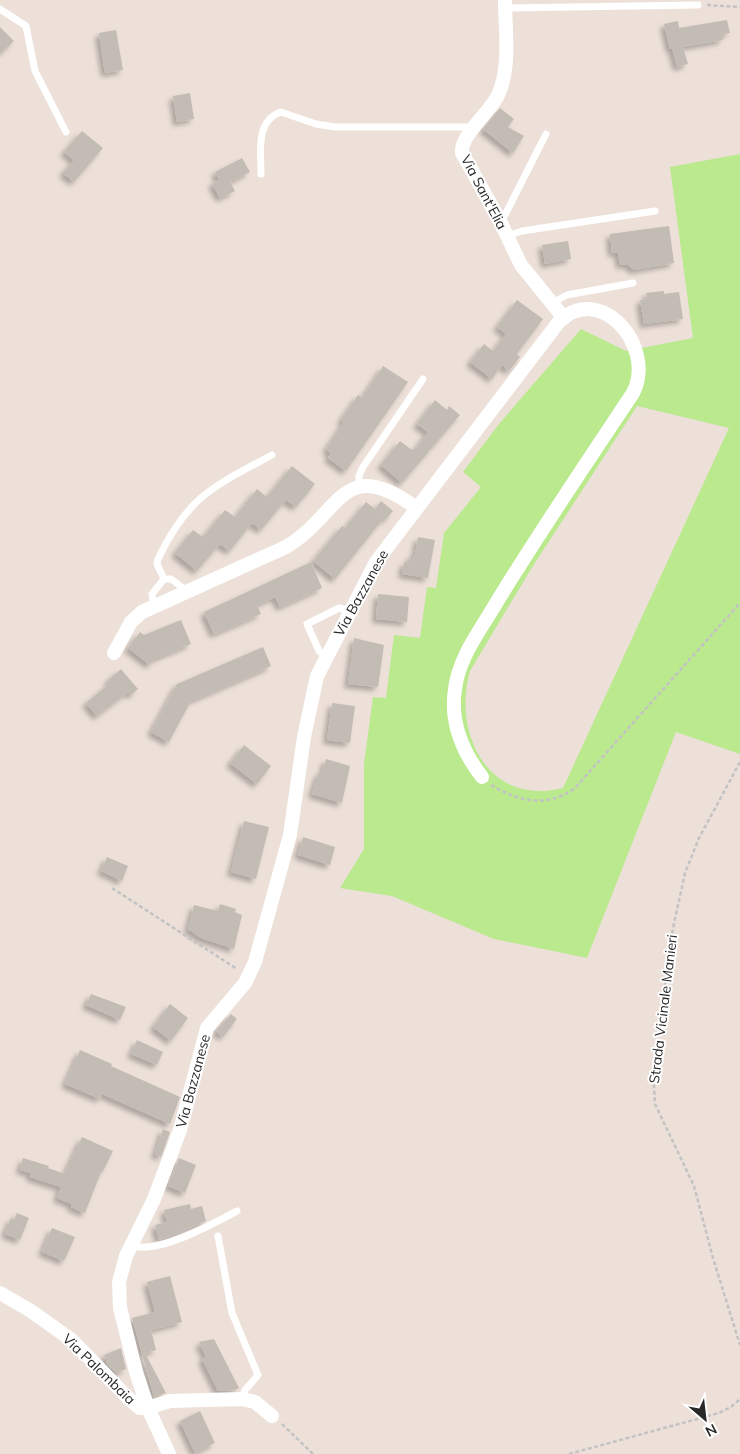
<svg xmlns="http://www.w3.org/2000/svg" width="740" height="1454" viewBox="0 0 740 1454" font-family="Mulish,sans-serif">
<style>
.green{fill:#bae98e;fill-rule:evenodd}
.building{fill:#c3bcb4;filter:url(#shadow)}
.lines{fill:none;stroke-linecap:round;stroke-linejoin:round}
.path{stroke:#c3c3c3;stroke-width:2.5;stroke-dasharray:4 2.5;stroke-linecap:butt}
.lane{stroke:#fff;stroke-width:7}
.street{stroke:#fff;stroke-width:14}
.labels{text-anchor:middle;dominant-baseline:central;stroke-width:4;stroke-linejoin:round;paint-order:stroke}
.street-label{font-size:14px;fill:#282828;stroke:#fff}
</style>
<defs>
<filter id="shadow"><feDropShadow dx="-4" dy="4" stdDeviation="2.5" flood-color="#0004"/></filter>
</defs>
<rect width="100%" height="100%" fill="#ece0d8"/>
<path class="green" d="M740,154v600l-64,-22 -89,226 -93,-19 -102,-43 -52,-8 24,-39v-85l9,-67 13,1 8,-63 26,3 7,-51 9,1 8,-55 37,-46 -18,-15 36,-48 82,-95 45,22 67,-13 -23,-171zM637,406l92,22 -166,360c-74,19 -111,-54 -93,-117l61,-102z"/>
<g class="building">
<path d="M727,20l3,13 -8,1 1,6 -40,7 5,17 -11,3 -5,-19 -2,1 -6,-25 14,-3 1,7z"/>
<path d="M0,27l14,14 -14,13z"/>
<path d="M116,30l7,40 -18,3 -6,-40z"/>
<path d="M190,93l4,26 -17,3 -4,-26z"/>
<path d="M500,108l14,11 -6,8 16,9 -11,17 -30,-24z"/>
<path d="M82,131l21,17 -29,34 -11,-9 11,-13 -10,-8z"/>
<path d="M242,158l8,14 -20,10 5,9 -15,7 -8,-15 7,-3 -4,-8z"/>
<path d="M669,226l5,37 -40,7 -7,-6 -7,1 -2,-13 -6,1 -2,-19z"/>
<path d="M568,241l3,18 -26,5 -3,-19z"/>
<path d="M664,291v3l15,-2 4,27 -39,5 -4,-24 7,-1 -1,-6z"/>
<path d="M517,300l26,19 -26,35 3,3 -11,14 -7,-6 -10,14 -22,-17 14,-18 9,7 13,-17 -9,-7z"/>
<path d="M383,366l25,16 -62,89 -18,-13 3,-5 -5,-4 18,-27 -3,-2 17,-25 4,3z"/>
<path d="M435,400l12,10 2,-4 11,9 -58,68 -21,-18 19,-24 12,9 4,-2 12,-16 -11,-8z"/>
<path d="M292,466l23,18 -19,23 -10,-7 -25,30 -9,-7 -22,28 -10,-7 -23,27 -22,-18 18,-23 10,7 22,-27 10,7 22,-28 10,8z"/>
<path d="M381,501l12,10 -8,9 -2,-1 -48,60 -22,-18 29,-35 3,2 21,-26 9,7z"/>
<path d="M418,537l17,3 -7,38 -26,-4 2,-12 5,1 2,-8h4z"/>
<path d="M311,562l11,26 -42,19 -5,-10 -18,8 4,9 -47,20 -10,-22z"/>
<path d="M378,594l31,3 -2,25 -31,-3z"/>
<path d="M181,620l10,24 -37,15 -4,6 -22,-17 12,-16 4,3z"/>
<path d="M354,638l30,7 -6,42 -30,-3z"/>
<path d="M263,647l8,19 -80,35 -22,41 -18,-10 26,-48z"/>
<path d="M121,669l17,20 -7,6 -3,-3 -31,24 -11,-13 24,-20 -2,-3z"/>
<path d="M332,703l23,3 -5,37 -23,-3z"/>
<path d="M244,745l27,21 -14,18 -27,-21z"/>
<path d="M326,759l24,7 -8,37 -30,-9 7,-22 3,1z"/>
<path d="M244,821l25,6 -13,52 -25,-7z"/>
<path d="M303,837l32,10 -5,18 -32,-10z"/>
<path d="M107,857l21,9 -6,15 -21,-10z"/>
<path d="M220,904l16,5 -1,3 7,3 -8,34 -33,-11 -13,-9 6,-24 24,6z"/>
<path d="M91,994l35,13 -6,13 -34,-15z"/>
<path d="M170,1004l18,14 -17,23 -18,-14z"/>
<path d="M231,1014l6,5 -14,18 -7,-6z"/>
<path d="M137,1040l26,12 -6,13 -26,-11z"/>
<path d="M80,1050l32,14 -1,2 69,31 -10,27 -68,-30 -2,5 -35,-15z"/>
<path d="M163,1129l7,3 -9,25 -6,-3z"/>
<path d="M82,1137l31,14 -11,22 -1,-1 -16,41 -14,-6 1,-3 -15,-6 4,-11 -31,-10 1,-4 -11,-3 3,-12 26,8 -1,2 17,6z"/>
<path d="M179,1158l17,7 -11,28 -17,-7z"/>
<path d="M190,1204l1,5 11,-3 4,15 -47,19 -4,-15 12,-3 -3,-12z"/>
<path d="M17,1213l12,5 -9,22 -15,-6 6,-16 3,2z"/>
<path d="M52,1228l23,9 -11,24 -22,-9z"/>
<path d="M170,1276l12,46 -31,8 5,20 -11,3 21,40 -12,4 -22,-79 23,-6 -8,-30z"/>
<path d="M214,1339l25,49 -4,2 -17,1 -16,-32 4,-2 -7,-15z"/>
<path d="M121,1348l5,21 -10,4 -8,-8 -4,-10z"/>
<path d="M200,1411l15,32 -20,10 -15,-32z"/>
</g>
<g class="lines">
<g class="path">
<path d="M707,5l33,2"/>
<path d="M740,762l-41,76 -14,35 -12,55 -20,143 2,33 39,82 19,72 27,87"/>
<path d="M491,785c29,17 56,23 84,3l165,-185"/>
<path d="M112,888l125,81"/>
<path d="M282,1424l31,30"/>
<path d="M569,1454l150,-41 12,-6 9,-8"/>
</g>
<g class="lane">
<path d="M505,8l193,-3"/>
<path d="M0,9l26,17 9,45 31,61"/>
<path d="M261,174c0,-22 -6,-53 20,-62l35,12 19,3h132l5,3"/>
<path d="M499,219l6,-4 41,-81"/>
<path d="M507,236l15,-5 133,-20"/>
<path d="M552,303l15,-8 66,-12"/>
<path d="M359,487v-11l4,-9 60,-88"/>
<path d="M164,579l-7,-15 1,-5c30,-63 56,-73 114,-104"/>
<path d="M157,605l-4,-4 -1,-7 12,-15h7l16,12"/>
<path d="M326,657l-7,-6 -12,-27 32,-16 11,3"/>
<path d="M218,1236l14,77 26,62 -13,15 -3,9"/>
<path d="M132,1245c23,11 83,-22 105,-34"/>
</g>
<g class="street">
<path d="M505,0c0,29 6,68 -7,95 -8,18 -38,40 -36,58l37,66 22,46 43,53"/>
<path d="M114,653l17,-31 11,-10 144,-65c55,-33 56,-93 129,-40"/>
<path d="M0,1293l31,18 42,30 55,57 12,10h7l23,-7 72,-2 13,3 17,14"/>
<path d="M169,1454l-21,-46 -12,-36 -16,-64 -1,-26 7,-26 28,-57 26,-69 27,-102 38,-45 10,-21 35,-127 14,-98 13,-61 59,-114 182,-239c41,-43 99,23 75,70 -46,69 -92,137 -135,207 -16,28 -39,56 -43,89 -5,32 7,62 27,88"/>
</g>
</g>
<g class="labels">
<g class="street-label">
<text transform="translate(484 192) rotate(62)">Via Sant'Elia</text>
<text transform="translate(361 593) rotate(-61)">Via Bazzanese</text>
<text transform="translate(663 1009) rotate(-83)">Strada Vicinale Manieri</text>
<text transform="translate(193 1081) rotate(-75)">Via Bazzanese</text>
<text transform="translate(99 1369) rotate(44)">Via Palombaia</text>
</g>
</g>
<g transform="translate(705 1419) rotate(152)" stroke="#ffffff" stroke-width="4" paint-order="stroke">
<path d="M0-4L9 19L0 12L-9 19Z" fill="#282828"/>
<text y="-8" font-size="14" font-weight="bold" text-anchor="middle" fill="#282828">N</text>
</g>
</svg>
